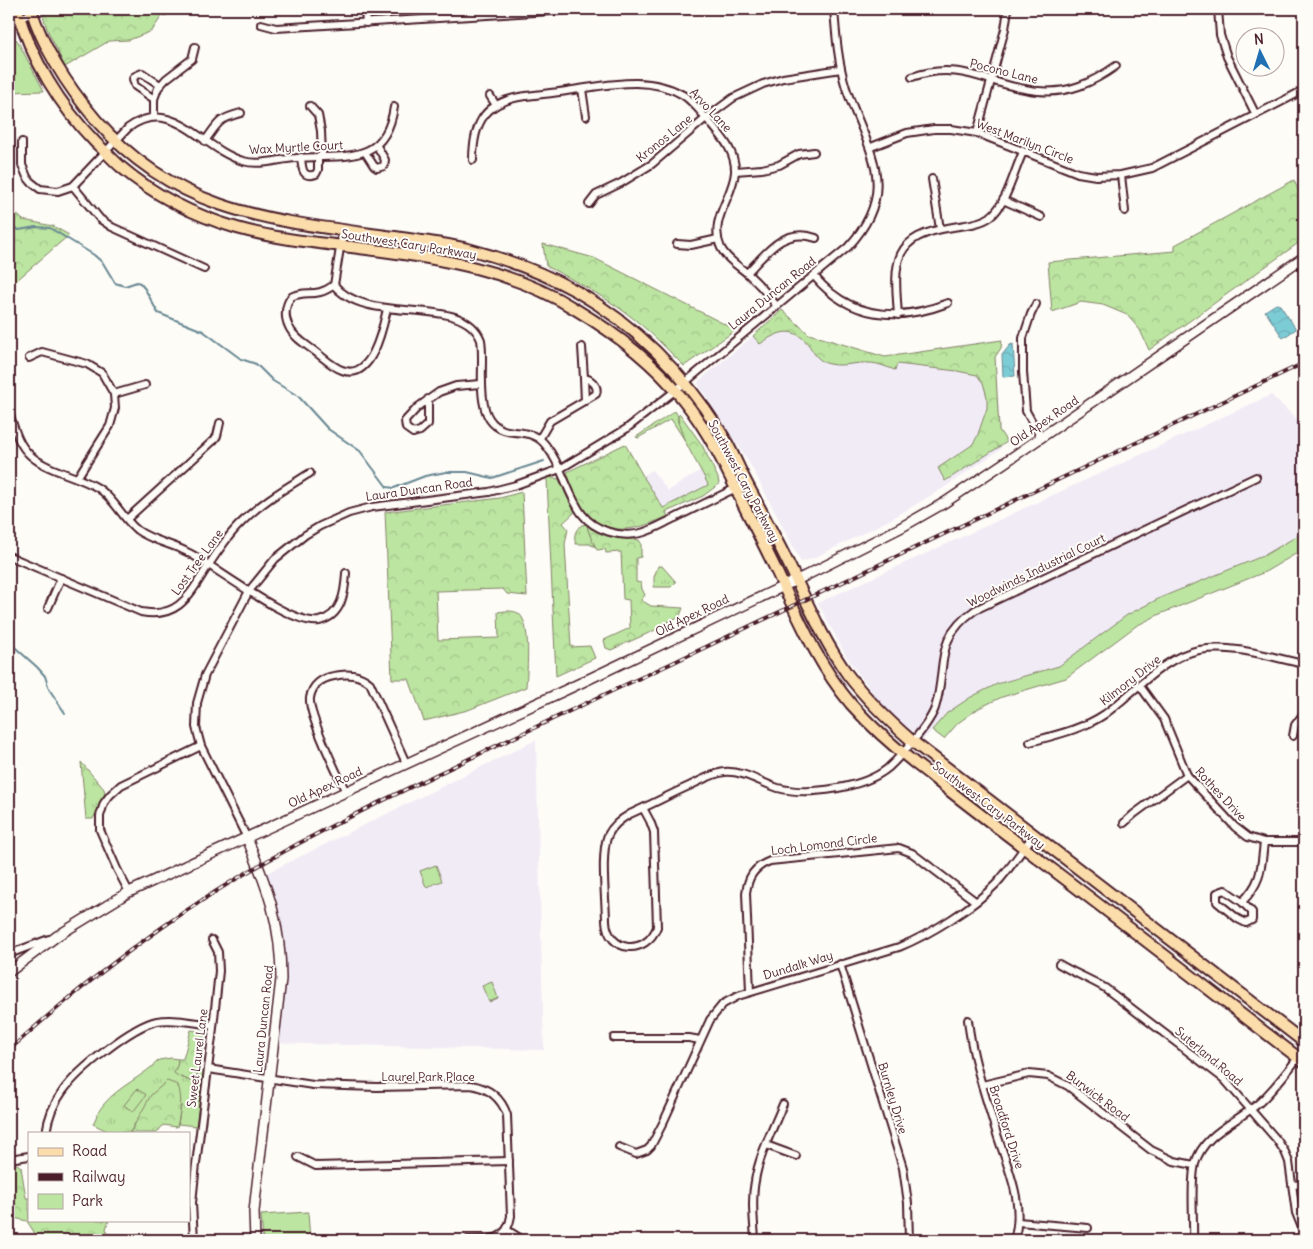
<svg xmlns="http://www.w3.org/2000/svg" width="1313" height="1249" viewBox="0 0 1313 1249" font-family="Delius,sans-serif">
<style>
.built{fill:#f1ebf6}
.grass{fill:url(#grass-tufts);stroke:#838266}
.forest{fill:url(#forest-crowns);stroke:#838266}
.green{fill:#bce5a1;stroke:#838266}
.water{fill:url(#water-waves);stroke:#688792}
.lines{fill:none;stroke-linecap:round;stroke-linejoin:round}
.stream{stroke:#688792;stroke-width:2}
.street-casing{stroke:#4a1f2b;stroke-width:10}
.secondary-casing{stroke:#4a1f2b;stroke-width:12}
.primary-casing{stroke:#4a1f2b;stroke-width:14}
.street{stroke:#fdfcf7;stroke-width:6}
.secondary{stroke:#fdfcf7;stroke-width:9}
.primary{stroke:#fbddab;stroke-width:10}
.rail-casing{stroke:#4a1f2b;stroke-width:4}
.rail{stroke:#fdfcf7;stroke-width:2;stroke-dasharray:5.5;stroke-linecap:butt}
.labels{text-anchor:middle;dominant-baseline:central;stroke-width:4;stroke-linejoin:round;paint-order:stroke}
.street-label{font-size:12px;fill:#4a1f2b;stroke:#fdfcf7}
</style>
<defs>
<pattern id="grass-tufts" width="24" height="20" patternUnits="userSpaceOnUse" patternTransform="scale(1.25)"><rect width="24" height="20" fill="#bce5a1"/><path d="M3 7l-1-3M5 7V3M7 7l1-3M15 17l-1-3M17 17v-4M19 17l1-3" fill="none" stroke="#a3c48b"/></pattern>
<pattern id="forest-crowns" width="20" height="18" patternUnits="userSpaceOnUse" patternTransform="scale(1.25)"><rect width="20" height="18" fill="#bce5a1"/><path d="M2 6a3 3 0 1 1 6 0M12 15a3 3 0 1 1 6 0" fill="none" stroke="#a3c48b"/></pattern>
<pattern id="water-waves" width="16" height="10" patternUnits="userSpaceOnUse" patternTransform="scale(1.25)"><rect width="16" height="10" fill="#7cccd6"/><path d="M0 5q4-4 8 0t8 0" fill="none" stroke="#6dafb8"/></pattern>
</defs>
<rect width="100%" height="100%" fill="#fdfcf7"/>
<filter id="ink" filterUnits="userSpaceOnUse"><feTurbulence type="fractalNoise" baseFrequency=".02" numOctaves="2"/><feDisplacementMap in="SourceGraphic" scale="10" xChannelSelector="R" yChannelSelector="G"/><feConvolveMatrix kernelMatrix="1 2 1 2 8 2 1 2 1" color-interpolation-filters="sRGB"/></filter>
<g filter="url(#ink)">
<g class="built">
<path d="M782,310l27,24 76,23 110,-17 6,109 -56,38 -52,31 -79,40 -13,4 -50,-96 -53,-82 1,-3 59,-49z"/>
<path d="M1271,395l33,31v106l-39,23 -103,42 -35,18 -68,51 -62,18 -50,29 -24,27 -41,-34 -36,-50 -28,-53z"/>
<path d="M652,470l16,21 33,-21 7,15 -45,23 -20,-32z"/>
<path d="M536,740l8,310 -270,-7 7,-84 -18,-84z"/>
</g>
<g class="grass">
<path d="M675,411l3,5v6l11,25 -18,-28 -33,19 -2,-1z"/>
<path d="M587,524c1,9 6,14 9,23l-7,-3h-13c-3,-7 -1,-15 6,-19z"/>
<path d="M658,566h4l14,16 -5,5h-17v-10z"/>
<path d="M81,762l23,27 1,4 -12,26h-7z"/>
<path d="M171,1058l7,1v17l13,5 13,-12 -8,57 -18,-2 3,-18 -46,17 -5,10h-19l-18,-9c3,-6 6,-15 11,-20 15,-18 40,-28 55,-44z"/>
</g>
<g class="forest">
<path d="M47,9h138l-24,8 -9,14 -23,9 -20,1 -44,26 -18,-38 -4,-14 5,-3z"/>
<path d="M1294,180l10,24v35l-155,111 -9,-20 -13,-15 -24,-10 -22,-3 -29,10 -4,-50 127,-11v-6z"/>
<path d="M9,207l14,13 30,6 16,9 -60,52z"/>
<path d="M543,244l51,14 142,72 -52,36c-15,-15 -29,-30 -45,-43 -28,-23 -61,-41 -93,-57z"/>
<path d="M782,310l27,24 76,23 117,-17 -1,8 -6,9 4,73 8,12 -62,39 -7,-13 34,-23 5,-8 10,-29v-11l-4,-14 -6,-8 -20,-4 -60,-7 -2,6c-9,-3 -17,-7 -26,-7 -14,-1 -30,5 -43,0 -10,-4 -13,-12 -18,-19 -16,-20 -32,-11 -48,0l-7,-8z"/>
<path d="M680,414l22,31 16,33 1,6 -16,12 -37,16 2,4 -2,1c-54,25 -82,12 -99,-45l58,-28 18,32 20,32 45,-23c-8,-19 -30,-49 -30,-69z"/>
<path d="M549,477l10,2 16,33 -12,11 5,6 -3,15 6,103 19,-1 5,12 -39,18 -9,-197z"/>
<path d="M522,492l5,104 -20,-2 -4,-5 -67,2 2,49 61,-2 -1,-26c6,-1 14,-2 20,1 14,9 9,58 8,74l-58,23 -44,11 -15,-42h-17l-7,-167 115,-14z"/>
<path d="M587,524c19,13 29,15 52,16l2,3v14l-5,1v24l5,1 1,6 3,6 -4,5 10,6 32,2 -4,10 -7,1 -10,8 -51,23 -5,-2 -2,-8 26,-12 -1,-28 -6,-1 -2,-47 -15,1 -1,-4 -8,1c-4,-9 -9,-16 -10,-26z"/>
<path d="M191,1030l11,2 2,4 -5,37 -8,8 -13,-5 -4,-3 3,-7 1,-7h5z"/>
<path d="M167,1081l11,4c5,15 2,27 -1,42l-14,-2 -6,8h-27l21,-38z"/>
<path d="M17,1164l4,3 5,31h3v22h80l-3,9 2,5 46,1v5h-115l-12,-19 -13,-3 -5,-7v-44z"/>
</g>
<g class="green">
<path d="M9,37l8,3 27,51 -35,1z"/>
<path d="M1304,532v17l-39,23 -105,42 -24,12 -70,52 -64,19 -23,11 -21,15 -14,16 -12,-9 15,-17 24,-16 26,-13 62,-18 68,-51 35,-18 103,-42z"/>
<path d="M436,865l6,16 -16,6 -6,-16z"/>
<path d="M492,982l6,16 -9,4 -7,-16z"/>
<path d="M137,1089l9,6 -13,17 -9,-7z"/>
<path d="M308,1212l2,28h-47l-2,-25z"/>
</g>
<g class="water">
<path d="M1276,304l4,1 16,24 -13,9 -18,-27z"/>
<path d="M1013,344l2,32 -12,1 -1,-22 8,-10z"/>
</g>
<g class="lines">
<g class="stream">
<path d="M9,225l10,5 17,-3 14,1 44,27 9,8 12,20 10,3 12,-4 3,1 5,6 13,24 45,18 38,28 15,5 17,17 25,15 30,33 32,22 27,36 7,1 31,-12 21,-4h21l25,6 52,-17"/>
<path d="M9,642l28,25 8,9 4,13 16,24"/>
</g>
<defs>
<g id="street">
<path d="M365,9l1,14"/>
<path d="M1218,9l2,26 7,22 29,58"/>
<path d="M9,22l24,-9"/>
<path d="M261,24l15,4 308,-19"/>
<path d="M912,77c52,-18 78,10 126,14 30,3 54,-8 78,-25"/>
<path d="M582,89l4,27"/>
<path d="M490,96l6,9"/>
<path d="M154,99l-19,-13 -2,-7 2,-3 7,-3 18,12"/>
<path d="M310,106l8,9 3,16 1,25"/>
<path d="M154,116v-17l4,-11 8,-9 26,-20 3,-12"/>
<path d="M977,133l28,-104 3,-20"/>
<path d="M205,141c14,-19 13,-22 36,-28"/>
<path d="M22,142v23l5,12 4,5 9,7 18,2 15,-5 55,-58c45,-33 73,21 115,33 17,5 36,-2 53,-3 46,-4 89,9 98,-51"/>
<path d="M871,147l36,-14 27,-4h17l26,4 101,40 18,3 25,-1 31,-7 152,-78"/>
<path d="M365,152l9,14 3,2 7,-2 1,-6 -8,-14"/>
<path d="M301,157c1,11 1,22 15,17l2,-4v-13"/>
<path d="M473,160c0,-39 13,-59 53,-64 18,-2 36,-4 53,-7 34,-5 72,-13 104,6 11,7 20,20 29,30 11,13 24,28 23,47 -2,26 -27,48 -14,76 6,12 18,18 27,26 11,10 20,20 28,31"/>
<path d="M735,171l27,-2 17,-4 20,-11 15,-2"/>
<path d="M1121,175l4,36"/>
<path d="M932,179l8,50"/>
<path d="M73,186l27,33 12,8 92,42"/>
<path d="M1003,200l38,17"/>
<path d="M589,204l7,-9 25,-12 31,-19 54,-46 27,-20 30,-14 20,-6 58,-9"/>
<path d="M343,230l-9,55c35,43 129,7 147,55 5,30 -12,89 33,92 14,1 25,3 33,15 16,20 20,47 35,67 13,17 38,24 59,19 12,-3 23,-10 34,-15 24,-12 48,-24 72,-35"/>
<path d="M677,244l14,1 27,-6"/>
<path d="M747,273c20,-21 37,-46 69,-35"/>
<path d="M814,276c36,43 84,46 134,27"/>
<path d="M334,285c-19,14 -27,4 -43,12 -6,9 -7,20 -2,30 5,11 18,18 28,26 8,6 16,14 25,17 30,12 41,-43 45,-61"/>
<path d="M1036,304l-5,10 -8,24v34l3,39 15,27"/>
<path d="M898,315c-4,-53 -7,-79 55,-88 12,-2 27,-3 37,-10 17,-13 24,-46 33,-65"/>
<path d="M29,358l13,-6 45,12 15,9 12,21 1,14 -5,18 -33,52"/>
<path d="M584,378l1,23"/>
<path d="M114,394l31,-9"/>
<path d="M428,399v25l-8,7 -7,2 -7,-5 -1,-7 13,-14 21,-15 17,-6 25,-2"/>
<path d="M10,415c5,15 8,29 20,40 19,17 47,20 68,33 17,11 24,30 39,42 15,11 36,14 52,23 27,14 102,73 130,68 23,-5 26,-29 27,-48"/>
<path d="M540,438l10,-17 46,-27c3,-8 -5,-15 -12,-16l-2,-31"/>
<path d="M127,519l87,-79 3,-4 3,-13"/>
<path d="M9,556l132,56c37,7 48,-16 65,-43 11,-16 21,-33 35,-46 20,-21 45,-35 69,-50"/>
<path d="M48,608l13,-30"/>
<path d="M1140,686l24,33 23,56 48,52 13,10 16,5h40"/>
<path d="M1293,736l2,-11 9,-12"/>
<path d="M1030,742c26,-7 53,-13 75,-28 29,-21 58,-57 94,-64 35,-6 71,7 105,14"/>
<path d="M346,792c-9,-19 -38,-77 -36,-94 2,-13 12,-20 24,-22 14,-3 25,-2 36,7l36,80"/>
<path d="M643,808l7,13 4,11 3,95c-11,29 -49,26 -51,-6 0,-21 -6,-67 2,-86 5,-10 13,-16 22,-21 20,-9 39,-19 59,-28 11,-5 22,-12 35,-14 19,-2 37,11 54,16 30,8 86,0 110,-20 13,-12 41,-43 47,-60 13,-41 -3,-68 40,-98l281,-133"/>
<path d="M1124,823l10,-9 53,-39"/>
<path d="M247,838l-46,-92 -5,-19 1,-24 8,-28 44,-84 26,-32 30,-24 15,-9 29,-13 23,-6 117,-15 27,-7 44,-16 66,-40 50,-39 172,-143c54,-58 19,-98 -2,-159 -8,-26 -10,-52 -12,-79"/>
<path d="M129,892l-12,-23 -17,-39v-14l4,-13 6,-8 11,-10 80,-39"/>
<path d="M1242,902l-17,-12 -8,3v9l21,17 8,4 6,-3v-8l-10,-10c20,-20 19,-33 22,-60"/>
<path d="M9,954l40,-15"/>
<path d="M840,964l63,204 5,35 1,37"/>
<path d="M1059,964c15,9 31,15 46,24l119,91 53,61 8,12 4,10 7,51 8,20"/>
<path d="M750,992l-4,-99c2,-16 8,-26 24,-32l129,-13 13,5 63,48"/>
<path d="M968,1020c4,37 16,72 27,108 11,37 31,74 19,112"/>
<path d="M614,1038h75l11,2"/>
<path d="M208,1069l105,16 64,2 94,-2c18,3 30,12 36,30l4,101c-4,26 -22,24 -43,24"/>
<path d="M982,1085l47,-11 19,2 20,10 83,64 23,11 20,4"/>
<path d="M46,1133c2,-15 8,-30 17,-42 15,-21 69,-65 94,-70 18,-3 38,2 56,4"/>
<path d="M766,1145l30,11"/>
<path d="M619,1147l17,7 11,-4 4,-4 12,-23 47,-103 13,-16 15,-8 161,-49c30,-12 75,-40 97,-63 14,-15 25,-33 38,-49"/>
<path d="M298,1157l18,9 193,-5"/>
<path d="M9,1159l20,-3"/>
<path d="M1293,1185l11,-1"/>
<path d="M1018,1222l70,6"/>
<path d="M507,1230l16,10"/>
<path d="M194,1240l-2,-37 4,-39 16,-127 7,-66 -1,-19 -6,-12"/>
<path d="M755,1240c-1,-19 -4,-39 0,-59 4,-26 18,-52 28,-77"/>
<path d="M1193,1240c1,-20 -3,-57 2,-76 8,-31 43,-42 65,-62 17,-16 30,-34 44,-52"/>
</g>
<g id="secondary">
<path d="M247,838c21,51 34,85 34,141l-25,214 -2,19 1,28"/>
<path d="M9,972l48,-36 72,-44 441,-204 235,-112 95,-48 44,-25 57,-38 303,-208"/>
</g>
<g id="primary">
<path d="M17,9c14,50 43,97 79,134 9,8 17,17 25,24 33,28 75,49 116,61 42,12 86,15 130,21 72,9 146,21 208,60 40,24 78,53 107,89 26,32 44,69 61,106 13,26 27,52 39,79 20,43 38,84 69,121 23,26 50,49 78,70 36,30 74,57 111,86 88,66 175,135 264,202"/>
<path d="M31,9c13,41 37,78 65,111 83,96 182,101 299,117 24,4 49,6 73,12 38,10 74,23 108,42 59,34 108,83 144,140 10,15 17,33 25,49 15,29 31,58 45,87 18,37 34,75 58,108 19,25 41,46 64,66l392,301"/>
</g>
</defs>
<use href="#street" class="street-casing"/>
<use href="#secondary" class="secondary-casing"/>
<use href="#primary" class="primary-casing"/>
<use href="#street" class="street"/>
<use href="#secondary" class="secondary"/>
<use href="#primary" class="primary"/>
<defs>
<path id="rail" d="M9,1050c61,-55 126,-106 195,-151 77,-50 161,-90 244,-130 73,-35 146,-70 220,-104l636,-302"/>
</defs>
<use href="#rail" class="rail-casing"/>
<use href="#rail" class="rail"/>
</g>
</g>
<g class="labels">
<g class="street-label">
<text transform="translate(1004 71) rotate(14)">Pocono Lane</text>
<text transform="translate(711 110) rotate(47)">Arvo Lane</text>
<text transform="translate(664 138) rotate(-39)">Kronos Lane</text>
<text transform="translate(1025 141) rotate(21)">West Marilyn Circle</text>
<text transform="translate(296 147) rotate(-3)">Wax Myrtle Court</text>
<text transform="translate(409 244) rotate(9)">Southwest Cary Parkway</text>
<text transform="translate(772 293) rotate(-39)">Laura Duncan Road</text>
<text transform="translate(1044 421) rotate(-34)">Old Apex Road</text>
<text transform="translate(744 481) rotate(62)">Southwest Cary Parkway</text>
<text transform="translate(419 489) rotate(-8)">Laura Duncan Road</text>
<text transform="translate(197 562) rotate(-54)">Lost Tree Lane</text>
<text transform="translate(1036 570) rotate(-26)">Woodwinds Industrial Court</text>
<text transform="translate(692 615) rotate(-26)">Old Apex Road</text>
<text transform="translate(1130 680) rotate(-38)">Kilmory Drive</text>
<text transform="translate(325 787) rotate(-25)">Old Apex Road</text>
<text transform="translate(1221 794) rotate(47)">Rothes Drive</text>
<text transform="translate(989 805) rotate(37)">Southwest Cary Parkway</text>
<text transform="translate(824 844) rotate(-7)">Loch Lomond Circle</text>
<text transform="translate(798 965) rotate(-17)">Dundalk Way</text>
<text transform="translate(263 1019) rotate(-84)">Laura Duncan Road</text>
<text transform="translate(1209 1056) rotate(40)">Suterland Road</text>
<text transform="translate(197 1058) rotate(-83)">Sweet Laurel Lane</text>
<text x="428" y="1076">Laurel Park Place</text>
<text transform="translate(1098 1096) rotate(37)">Burwick Road</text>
<text transform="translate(893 1098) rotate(73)">Burnley Drive</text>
<text transform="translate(1007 1127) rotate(72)">Broadford Drive</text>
</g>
</g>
<rect width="1313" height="1249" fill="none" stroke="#fdfcf7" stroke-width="30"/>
<rect x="15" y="15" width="1283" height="1219" fill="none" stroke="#4a1f2b" stroke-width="2" filter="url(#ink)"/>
<rect x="28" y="1132" width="162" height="90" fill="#fdfcf7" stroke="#b5a4a5"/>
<rect x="38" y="1148" width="25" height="8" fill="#fbddab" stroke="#b5a4a5"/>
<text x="72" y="1156" font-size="15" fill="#4a1f2b">Road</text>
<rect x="38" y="1173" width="25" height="8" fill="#4a1f2b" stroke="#b5a4a5"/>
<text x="72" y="1182" font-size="15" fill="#4a1f2b">Railway</text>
<rect x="38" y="1194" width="25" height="15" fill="#bce5a1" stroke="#b5a4a5"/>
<text x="72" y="1206" font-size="15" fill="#4a1f2b">Park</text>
<g transform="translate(1260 52) rotate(355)"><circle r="24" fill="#fdfcf7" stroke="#b5a4a5"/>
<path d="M0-4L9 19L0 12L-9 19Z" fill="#1f6fb2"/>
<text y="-8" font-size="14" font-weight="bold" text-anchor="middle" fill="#4a1f2b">N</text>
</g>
</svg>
